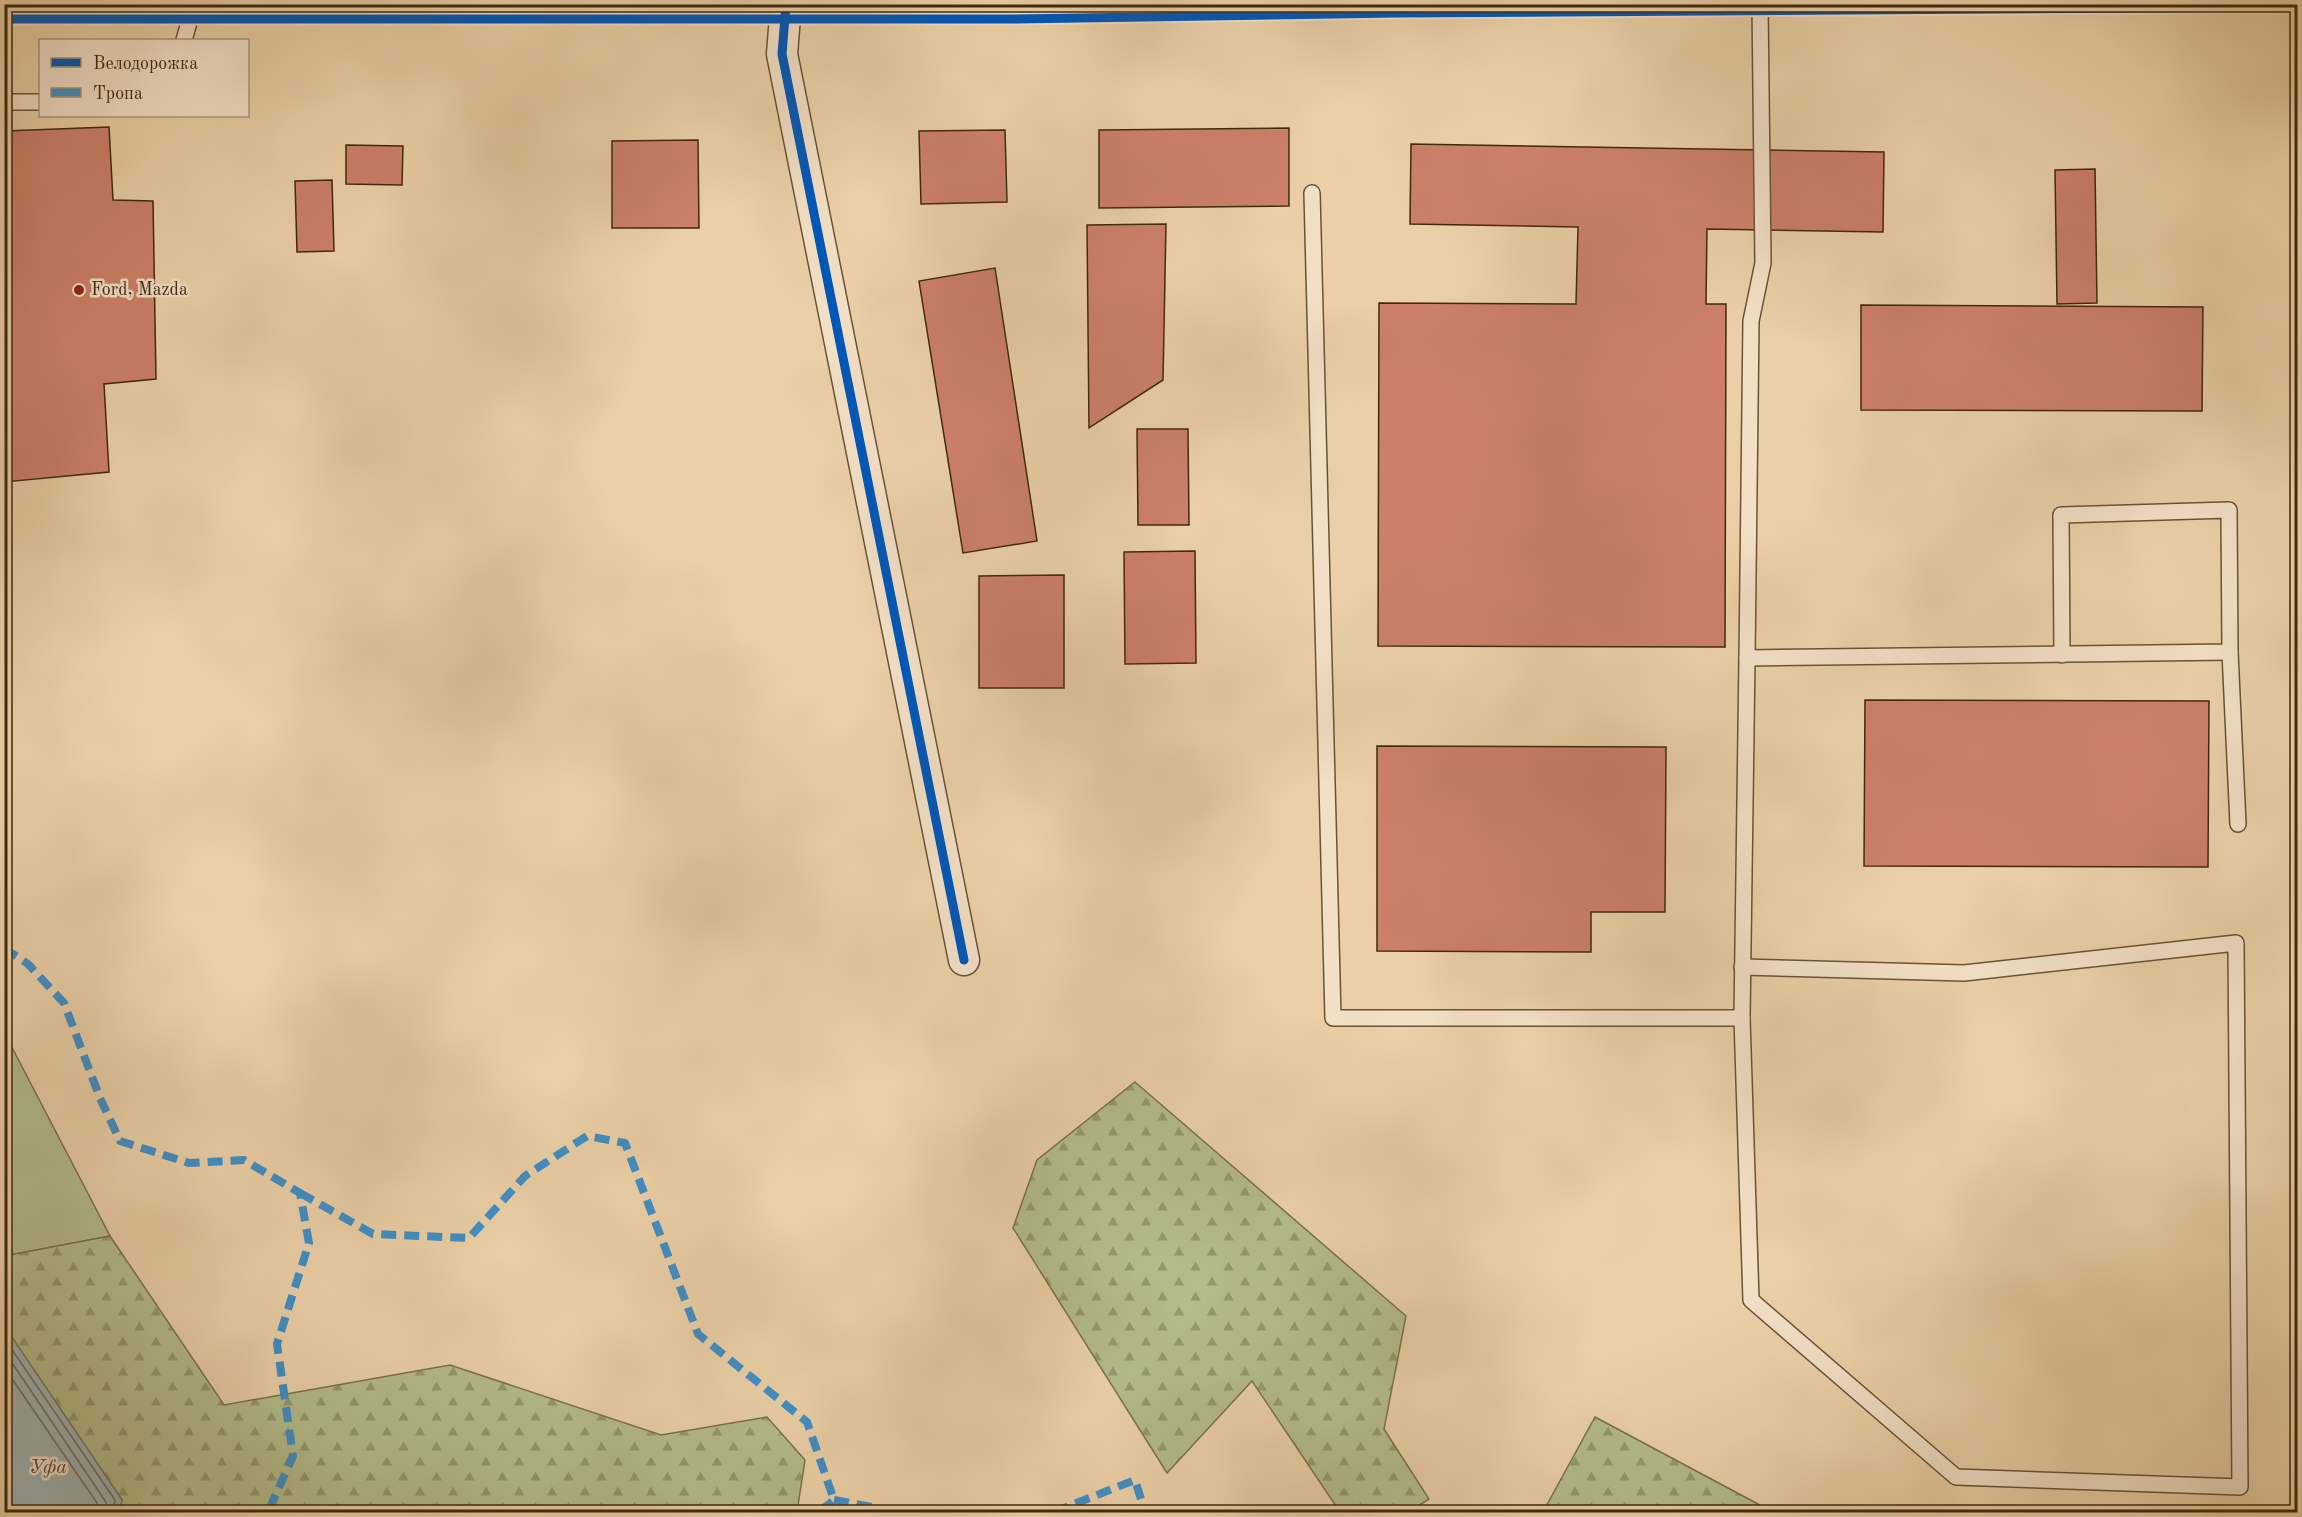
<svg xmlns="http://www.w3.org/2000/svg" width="2302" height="1517" viewBox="0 0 2302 1517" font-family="'Old Standard TT',serif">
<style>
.green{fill:#b3bc8a;stroke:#79724c;stroke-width:1.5}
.forest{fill:url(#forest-firs);stroke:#79724c;stroke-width:1.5}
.water{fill:#9eb3b4;stroke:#787c71;stroke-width:1.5}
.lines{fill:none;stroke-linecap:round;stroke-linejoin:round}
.shore{stroke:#6e6e60;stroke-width:1.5}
.building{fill:#cc8069;stroke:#3f290d;stroke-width:1.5}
.service-casing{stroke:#6a5334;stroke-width:18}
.minor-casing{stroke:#6a5334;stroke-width:33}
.service{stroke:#f2e0c6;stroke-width:15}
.minor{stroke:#f2e0c6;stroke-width:30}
.quiet{stroke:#3f8fc7;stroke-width:8;stroke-dasharray:15 8;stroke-linecap:butt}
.cycleway-casing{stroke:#f2e0c6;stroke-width:13}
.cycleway{stroke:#0057b8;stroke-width:9}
.poi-dot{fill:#8f2418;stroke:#f2e0c6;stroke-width:2}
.labels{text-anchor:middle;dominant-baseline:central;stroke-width:5;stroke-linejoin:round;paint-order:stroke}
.poi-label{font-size:18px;fill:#3f290d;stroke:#f2e0c6;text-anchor:start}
.water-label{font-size:20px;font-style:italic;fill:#574c37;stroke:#f2e0c6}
</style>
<defs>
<pattern id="forest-firs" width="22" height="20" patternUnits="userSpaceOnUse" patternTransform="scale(1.5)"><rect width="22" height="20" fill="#b3bc8a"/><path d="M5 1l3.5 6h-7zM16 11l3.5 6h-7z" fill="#93996f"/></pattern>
</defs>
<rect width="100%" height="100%" fill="#ebd0a7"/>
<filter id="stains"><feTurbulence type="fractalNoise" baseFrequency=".00333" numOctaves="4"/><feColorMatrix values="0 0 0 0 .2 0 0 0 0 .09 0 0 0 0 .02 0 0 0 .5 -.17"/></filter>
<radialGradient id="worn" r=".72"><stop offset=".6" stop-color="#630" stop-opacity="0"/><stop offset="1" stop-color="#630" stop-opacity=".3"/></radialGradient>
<path class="green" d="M4,1034h1l105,202 -105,20z"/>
<g class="forest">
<path d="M1135,1082l271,234 -22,113 45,70 -20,13h-69l-88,-131 -85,92 -154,-245 24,-68z"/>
<path d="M110,1236l114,169 226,-40 211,70 106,-18 38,43 -8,52h-678l3,-12 -117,-173 -1,-71z"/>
<path d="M1595,1417l178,95h-230z"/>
</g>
<path class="water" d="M5,1327l117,173 -3,12h-114z"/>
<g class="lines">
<g class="shore">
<path d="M4,1338l111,162 -2,12"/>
<path d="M4,1351l102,151v10"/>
<path d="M4,1367l93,136v9"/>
</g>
</g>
<g class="building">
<path d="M109,127l4,73 40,1 3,178 -52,5 5,88 -105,10v-351z"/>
<path d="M1289,128v78l-190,2v-78z"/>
<path d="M1005,130l2,72 -86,2 -2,-73z"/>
<path d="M698,140l1,88h-87v-87z"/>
<path d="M1411,144l473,8 -1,80 -176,-3 -1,75h20l-1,343 -347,-1 1,-343 197,1 2,-77 -168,-3z"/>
<path d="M346,145l57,1 -1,39 -56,-1z"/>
<path d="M2095,169l2,134 -40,1 -2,-134z"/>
<path d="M332,180l2,71 -37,1 -2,-71z"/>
<path d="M1166,224l-3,156 -74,48 -2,-203z"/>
<path d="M995,268l42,273 -74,12 -44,-272z"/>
<path d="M1861,305l342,2 -1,104 -341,-1z"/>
<path d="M1137,429h51l1,96h-51z"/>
<path d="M1195,551l1,112 -71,1 -1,-112z"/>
<path d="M1064,575v113h-85v-112z"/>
<path d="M1865,700l344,1 -1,166 -344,-1z"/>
<path d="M1377,746l289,1 -1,165h-74v40l-214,-1z"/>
</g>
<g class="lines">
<defs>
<g id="service">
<path d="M1760,4l3,259 -12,58 -4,337 483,-6 -1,-142 -168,5 1,140"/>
<path d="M184,40l6,-21v-15"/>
<path d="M4,102h36"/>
<path d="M1312,193l21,825h409l5,-360"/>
<path d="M2230,652l8,172"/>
<path d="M1742,1018l9,282 205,177 284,10 -4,-544 -272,30 -222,-6"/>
</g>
<path id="minor" d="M786,4l-4,50 182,906"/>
</defs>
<use href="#service" class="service-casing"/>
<use href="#minor" class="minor-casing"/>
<use href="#service" class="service"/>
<use href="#minor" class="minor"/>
<g class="quiet">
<path d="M4,948l24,16 36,39 36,95 20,43 69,22 55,-3 56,33 9,50 -32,101 16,112 -25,56"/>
<path d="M300,1193l73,41 96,4 56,-62 62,-40 38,7 73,191 109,88 27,78 -15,12"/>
<path d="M834,1500l65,12"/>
<path d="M1054,1512l81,-32 10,32"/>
</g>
<defs>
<g id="cycleway">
<path d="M786,4l-4,50 182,906"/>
<path d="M4,19h1009l382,-6 903,-6"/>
</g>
</defs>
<use href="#cycleway" class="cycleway-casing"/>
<use href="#cycleway" class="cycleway"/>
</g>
<circle class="poi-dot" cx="79" cy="290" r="6"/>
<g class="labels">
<g class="poi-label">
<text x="91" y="290">Ford, Mazda</text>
</g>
<g class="water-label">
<text x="48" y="1468">Уфа</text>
</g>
</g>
<rect width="2302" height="1517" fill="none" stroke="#ebd0a7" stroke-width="24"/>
<rect x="6" y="6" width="2290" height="1505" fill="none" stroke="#3f290d" stroke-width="3"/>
<rect x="12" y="12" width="2278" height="1493" fill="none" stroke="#3f290d" stroke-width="1.5"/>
<rect x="39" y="39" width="210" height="78" fill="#f2e0c6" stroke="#aa977c" stroke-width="1.5"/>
<rect x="51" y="58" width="30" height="9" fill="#0057b8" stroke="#aa977c" stroke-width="1.5"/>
<text x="93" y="69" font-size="18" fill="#3f290d">Велодорожка</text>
<rect x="51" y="88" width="30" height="9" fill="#3f8fc7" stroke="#aa977c" stroke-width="1.5"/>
<text x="93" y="99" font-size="18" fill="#3f290d">Тропа</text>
<rect width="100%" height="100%" filter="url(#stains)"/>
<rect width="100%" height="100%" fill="url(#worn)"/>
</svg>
